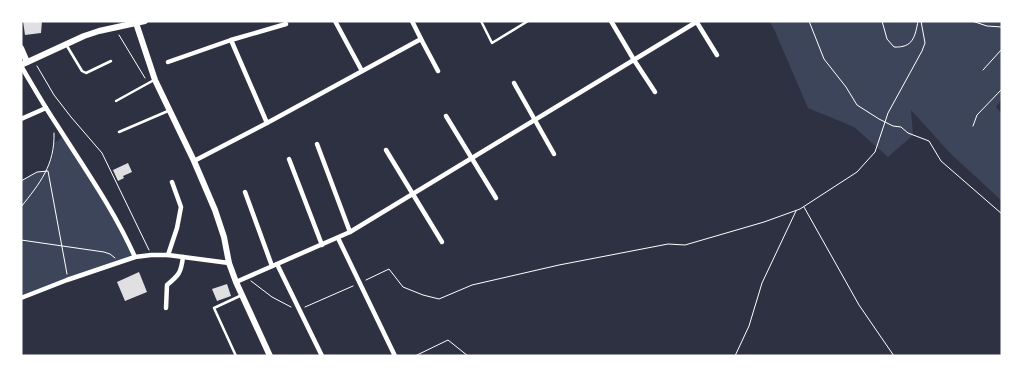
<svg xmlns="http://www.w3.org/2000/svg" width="1023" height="377" viewBox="0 0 1023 377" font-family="Inter,sans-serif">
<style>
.green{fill:#3c4559}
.building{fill:#e0e0e3}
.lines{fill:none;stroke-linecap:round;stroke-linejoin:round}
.path{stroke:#fff;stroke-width:1}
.service{stroke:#fff;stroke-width:2.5}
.minor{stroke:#fff;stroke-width:4.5}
.secondary{stroke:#fff;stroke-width:6}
</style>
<rect width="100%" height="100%" fill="#2d3142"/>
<g class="green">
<path d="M769,21h233v78l-6,8 6,7v87l-52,-48 -39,-43 2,25 -25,22 -34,-30 -46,-19 -34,-79z"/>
<path d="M64,136l33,49 38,72 -114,41v-117l16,-9 10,-2 6,-14 1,-13z"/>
</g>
<g class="building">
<path d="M23,21h19l-1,12 -16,2z"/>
<path d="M128,163l4,9 -9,4 1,2 -6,3 -5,-11z"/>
<path d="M139,272l8,20 -22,9 -8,-19z"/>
<path d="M227,284l4,12 -14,5 -5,-12z"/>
</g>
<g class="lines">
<g class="path">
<path d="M809,21l15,38 22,28 11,18 22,14 14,7 8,1 7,6 21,8 12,20 61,53"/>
<path d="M882,21l5,18 7,8c19,1 21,-10 24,-26"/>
<path d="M972,21l15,5 15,1"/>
<path d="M119,35l26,43"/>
<path d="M37,66l17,29 17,22 31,36 47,97"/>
<path d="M983,70l19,-21"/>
<path d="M973,126l4,-11 25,-26"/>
<path d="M21,181l16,-9 11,-1 19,103"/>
<path d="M21,207c19,-24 34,-42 33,-74"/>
<path d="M804,207l55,98 35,51"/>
<path d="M21,240l83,12 6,2 5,4"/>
<path d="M366,280l23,-11 14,18 20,8 16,4 33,-14 87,-20 109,-21 17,1 79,-23 36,-13 57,-37 18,-20 13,-39 34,-62 3,-8 -4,-22"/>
<path d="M251,281l21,16 19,10"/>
<path d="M305,307l48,-21"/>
<path d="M415,356l33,-16 20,16"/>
<path d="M735,356l14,-30 13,-43 34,-72"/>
</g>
<g class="service">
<path d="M481,21l11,22 36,-22"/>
<path d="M67,46l15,25 4,2 25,-12"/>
<path d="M116,101l38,-21"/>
<path d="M119,132l49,-21"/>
<path d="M236,356l-22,-48 28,-13"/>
</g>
<g class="minor">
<path d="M335,21l27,50"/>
<path d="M412,21l9,18"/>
<path d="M611,21l23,39 21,32"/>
<path d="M696,21l21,34"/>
<path d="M168,62l63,-22"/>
<path d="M21,66c12,20 23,40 36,59 28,44 57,85 78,132"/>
<path d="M514,83l40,71"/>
<path d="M446,116l50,82"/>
<path d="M21,119l25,-11"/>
<path d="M267,123l-36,-83 55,-16"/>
<path d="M317,144l33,88"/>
<path d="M386,150l56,92"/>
<path d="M289,159l33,86"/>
<path d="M194,161l73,-38 154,-84 17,32"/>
<path d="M245,192l27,74"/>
<path d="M338,238l57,118"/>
<path d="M168,255l9,-27 4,-21 -9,-25"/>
<path d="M277,264l45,92"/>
<path d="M236,282l114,-50 348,-211"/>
<path d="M21,298l46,-18 68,-23 16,-2h17l61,8"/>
<path d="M166,308l1,-23c12,-10 14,-12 16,-28"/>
</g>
<g class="secondary">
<path d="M136,23l19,57 39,81 21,49 9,27 5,26 7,19 34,74"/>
<path d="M21,48l6,14"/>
<path d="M21,65l63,-29 15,-5 46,-10"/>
</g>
</g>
<rect width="1023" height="377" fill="none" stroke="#ffffff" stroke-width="45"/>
</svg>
